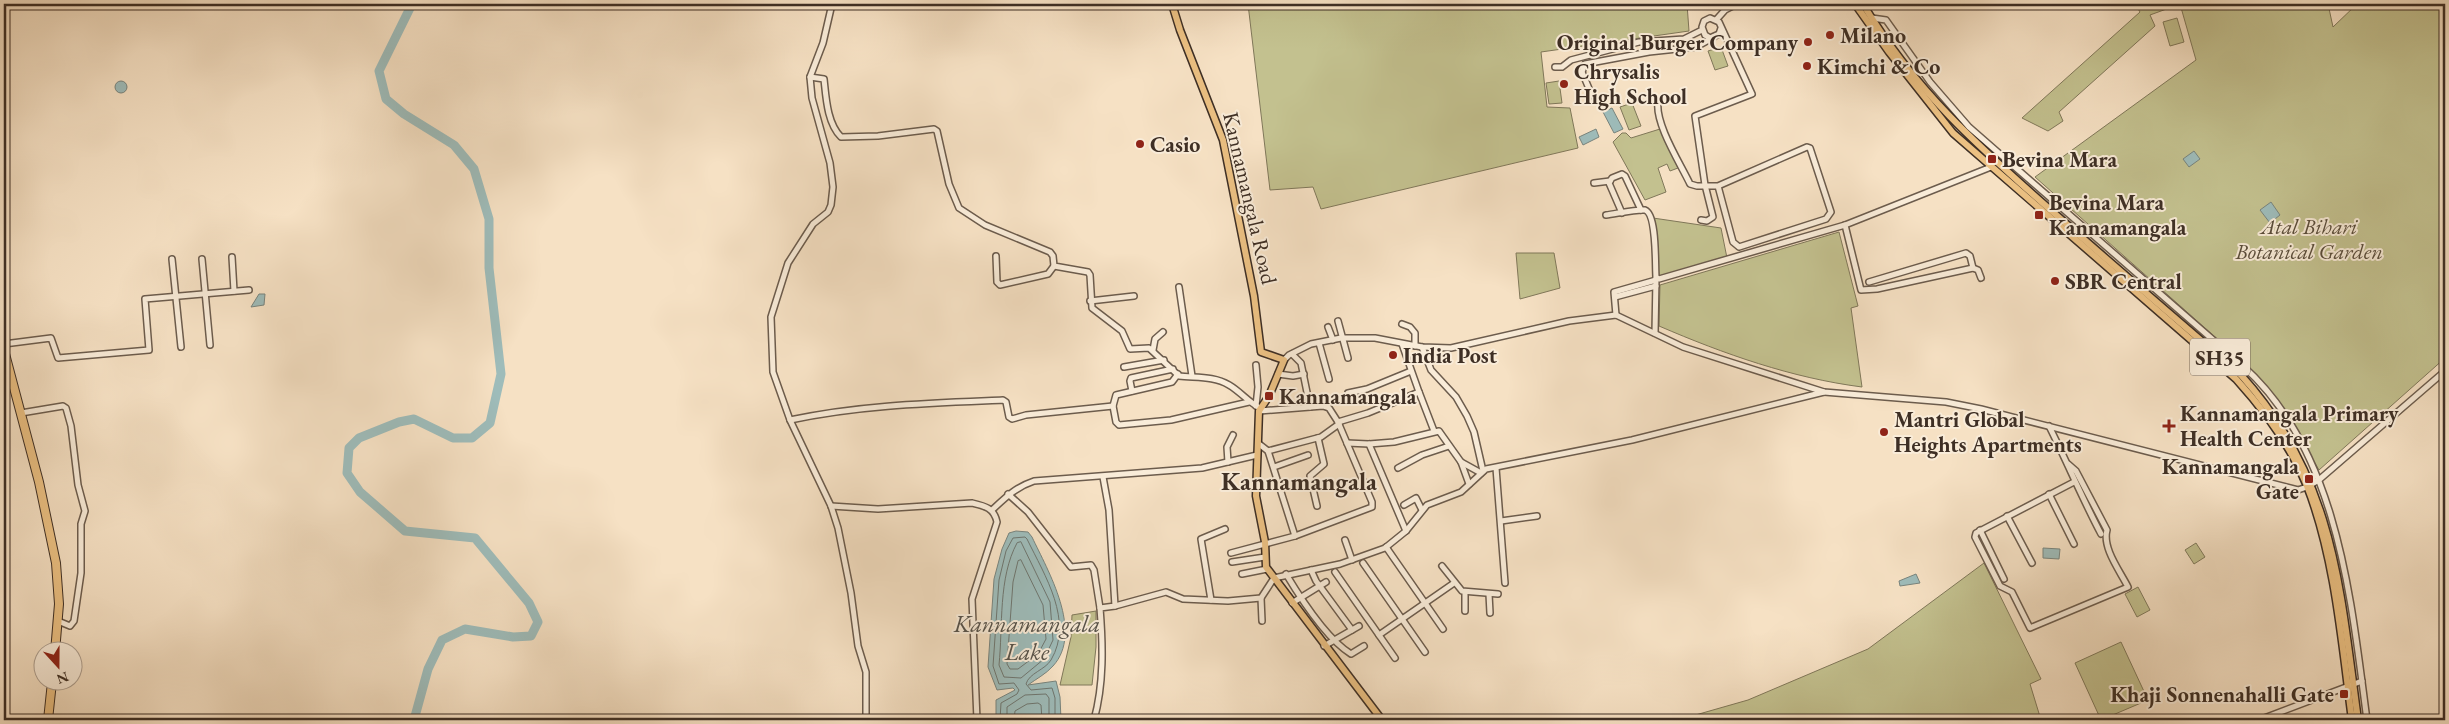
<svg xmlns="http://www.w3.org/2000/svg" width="2449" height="724" viewBox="0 0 2449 724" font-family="'EB Garamond',serif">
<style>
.green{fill:#c3c18f;stroke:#80785a}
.water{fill:#9ebcba;stroke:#78847e}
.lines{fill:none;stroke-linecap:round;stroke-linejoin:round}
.shore{stroke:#6e7670;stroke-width:1}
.river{stroke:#9ebcba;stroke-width:9}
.minor-casing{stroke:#6c5c4d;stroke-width:8}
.major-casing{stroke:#3e2f25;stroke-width:9}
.highway-casing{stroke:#3e2f25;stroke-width:10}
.minor{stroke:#f9ecd9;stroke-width:5}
.major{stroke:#ebc082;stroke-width:6}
.highway{stroke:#ebc082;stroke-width:8}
.poi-dot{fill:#8f2418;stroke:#f9ecd9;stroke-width:2}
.labels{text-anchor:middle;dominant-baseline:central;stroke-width:4;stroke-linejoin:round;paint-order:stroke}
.shield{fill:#f9ecd9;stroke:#76685b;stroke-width:1}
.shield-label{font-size:21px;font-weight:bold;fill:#3e2f25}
.poi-label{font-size:22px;font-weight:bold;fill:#3e2f25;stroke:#f9ecd9;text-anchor:start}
.street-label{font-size:22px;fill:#3e2f25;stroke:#f9ecd9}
.park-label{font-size:22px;font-style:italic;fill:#594c3a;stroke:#f9ecd9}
.water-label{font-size:24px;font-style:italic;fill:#56524a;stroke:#f9ecd9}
.quarter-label{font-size:25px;font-weight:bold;fill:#3e2f25;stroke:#f9ecd9}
</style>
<rect width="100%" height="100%" fill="#f6e1c4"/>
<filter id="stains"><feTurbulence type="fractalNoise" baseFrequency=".004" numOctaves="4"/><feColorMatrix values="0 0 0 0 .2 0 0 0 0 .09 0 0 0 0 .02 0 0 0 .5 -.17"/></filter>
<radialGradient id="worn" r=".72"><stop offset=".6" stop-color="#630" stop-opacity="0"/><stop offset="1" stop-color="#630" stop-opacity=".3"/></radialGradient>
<g class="green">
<path d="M1248,4h439l2,27 -148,21 6,55 23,1 8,40 -257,61 -8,-22 -43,3z"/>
<path d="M2135,4h36l1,3 -22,8 5,11 -96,86 4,9 -15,10 -26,-13 118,-106z"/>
<path d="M2180,4h148l5,23 24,-23h88v354l-126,112 -39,-67 -30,-35 -215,-191 161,-117z"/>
<path d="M2177,18l7,24 -14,4 -7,-24z"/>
<path d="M1721,47l7,19 -13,4 -7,-19z"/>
<path d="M1559,81l3,22 -13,1 -3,-21z"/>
<path d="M1632,103l9,23 -12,4 -9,-23z"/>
<path d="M1660,129l18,39 -8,3 -3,-7 -9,4 8,24 -21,8 -32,-58 9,-9h4l5,5z"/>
<path d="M1653,218l68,10 6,30 -68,18z"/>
<path d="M1839,232l19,74 -7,2 11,79c-70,-9 -138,-33 -203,-61l1,-41z"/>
<path d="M1516,253h38l6,35 -40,11z"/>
<path d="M2196,543l9,14 -11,7 -9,-14z"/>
<path d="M1984,563l57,116 -11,5 11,36h-363l70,-20 120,-51z"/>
<path d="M2138,587l12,23 -13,7 -12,-23z"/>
<path d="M1096,611v36l-4,38h-32l11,-48 1,-22z"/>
<path d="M2121,642l27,58 -47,20 -26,-57z"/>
</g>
<g class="water">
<circle cx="121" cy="87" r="6"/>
<path d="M1612,108l11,21 -9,4 -11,-21z"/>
<path d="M1596,129l3,8 -16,8 -4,-8z"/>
<path d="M2194,151l6,8 -11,8 -6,-8z"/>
<path d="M2271,202l9,13 -10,8 -10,-13z"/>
<path d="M259,294h6l-1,11 -13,2z"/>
<path d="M1016,531l12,1 4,5c16,34 52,95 21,129 -7,8 -17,13 -25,19l28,-4 4,16 1,23h-65v-20l19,-10 -2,-2 -16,2 -9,-23 6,-88 8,-30 7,-16z"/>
<path d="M2043,548l17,1 -1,10 -16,-1z"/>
<path d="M1916,574l4,9 -20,3 -1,-5z"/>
</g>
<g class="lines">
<g class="shore">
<path d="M1021,542l29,60 3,38 -9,19 -23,19 -17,-1 -5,-12c4,-39 -1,-87 18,-122z"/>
<path d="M1021,560l22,45 3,34 -8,15 -20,15h-8l-3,-5 6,-82 5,-21z"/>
<path d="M1000,720l1,-17 16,-9 2,-4 -5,-7 -15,1 -6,-18 6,-86 7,-29 7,-13 12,-1 2,2c18,37 47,82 24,121 -6,10 -22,13 -25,24l5,6 21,-2 3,10v22"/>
<path d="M1007,720v-13l18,-12 21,-1 3,4v22"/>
<path d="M1014,720l1,-9 12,-7 11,-1 3,2 1,15"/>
</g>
<path class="river" d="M412,4l-33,67 7,28 18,15 50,31 20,24 15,50v49l12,106 -11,49 -18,15h-19l-39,-19 -15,3 -40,16 -10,10 -2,25 13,19 45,39 70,7 54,65 9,19 -7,14 -18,1 -48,-8 -23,11 -14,29 -14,51"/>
<defs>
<g id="minor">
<path d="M832,4l-9,39 -13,34 2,21 18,65 3,24 -2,18 -3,7 -15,12 -25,39 -17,54 2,55 17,48 41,86 7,22 13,65 7,53 8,26v48"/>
<path d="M1872,18l14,2 44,62 39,45 274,239c96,86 108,235 124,354"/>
<path d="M1716,20l9,-10 12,-6"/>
<path d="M1555,67h7l9,-7 68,-18 45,-3 18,-9"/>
<path d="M810,77l14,2c2,18 3,44 17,58l37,-1 56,-7 3,2 12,53 10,24 26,17 65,27 3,4 1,10 34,6 2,3 2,33 30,23 8,18 19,-1 30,28c17,2 35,0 50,9 12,7 19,17 31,23"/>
<path d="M1596,99l-6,-8 -8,-19 3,-8 64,-12 47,-5 18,-10"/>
<path d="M1658,102c-3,22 22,61 32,82l7,2h21l15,56 6,5 87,-28 5,-7 -21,-64 -3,-1 -89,39"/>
<path d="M1594,183l16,-2"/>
<path d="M1622,213l-13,-30 3,-5 10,-4 3,2 16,34"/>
<path d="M1606,215c9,-1 31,-6 39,-5 12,4 10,54 11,67l3,2 186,-54 146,-58"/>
<path d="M1701,220l6,1 6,-4 -8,-32 -10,-69 57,-22 -33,-72 -9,-4 -6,3 -2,6 3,8 5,3 9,-4 2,-6"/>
<path d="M1845,225l16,65 16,-1 96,-21 5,2 3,8"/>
<path d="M996,256l1,26 3,3 48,-11 6,-8"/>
<path d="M232,257l2,34"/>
<path d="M172,259l9,88"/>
<path d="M202,259l8,86"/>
<path d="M1869,282l97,-29 4,3 3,12"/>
<path d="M1179,287l13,89"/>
<path d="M1615,297l41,-11"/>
<path d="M1090,301l44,-5"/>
<path d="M1616,315l-2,-23 42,-12"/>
<path d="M1338,321l10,37"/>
<path d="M1402,324l8,3 5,6v13"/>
<path d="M1328,327l5,13"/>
<path d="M1655,333l1,-55"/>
<path d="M1319,343l10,36"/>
<path d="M4,344l47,-6 7,20 91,-8 -4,-51 104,-9"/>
<path d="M1422,347l9,23 25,27 11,19 7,16 9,39"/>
<path d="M1153,350l2,-11 8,-7"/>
<path d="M1292,354l9,9 9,44"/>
<path d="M1284,360l5,-5 22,-11 30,-6h34l47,9 29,1 118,-27 47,-6 67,32 141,45 122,10 35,7 317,81 9,-3 13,-8 125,-108"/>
<path d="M1124,367l40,-7"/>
<path d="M1278,374l15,2 11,-2"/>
<path d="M1132,391l-2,-10 1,-3 42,-9"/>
<path d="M1419,392l15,39"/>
<path d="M1348,393l19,-4 44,-18"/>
<path d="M1113,406l3,-11 56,-13 6,-8"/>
<path d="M1256,406l2,-19 -2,-22"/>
<path d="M21,413l42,-7 3,2 5,18 7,59 7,26 -4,13v49l-7,48 -4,5 -12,-5"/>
<path d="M790,420c69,-15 142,-17 213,-20l3,2 3,15 3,2 14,-4 87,-9 3,16 3,3 52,-5 78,-18"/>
<path d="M1338,422l30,-9 51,-21 -17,-48"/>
<path d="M2049,426c18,36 33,72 52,108"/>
<path d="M1347,443l22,1 25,-2 45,-11 22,31 8,22"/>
<path d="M1259,444l9,7 27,85"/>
<path d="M1369,444l37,87"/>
<path d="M1268,451l53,-14 18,-13"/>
<path d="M1228,462l-1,-15 6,-12"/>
<path d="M1461,462l20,11"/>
<path d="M2068,464l8,7 31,59c-5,18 13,41 21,57l-98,41 -18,-36 -12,-6 -25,-49 1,-4 98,-51"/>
<path d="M1274,467l34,-12"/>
<path d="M1398,468l24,-13 27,-9"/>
<path d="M1496,468l9,115"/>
<path d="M1008,494l20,18 43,55 20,-2 3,5 6,38"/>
<path d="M2049,494l25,50"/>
<path d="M1404,505l12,-7 6,12"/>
<path d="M831,506l47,3 94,-6c13,3 22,5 25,19l-25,77 5,121"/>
<path d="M1317,506l-7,-30 14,-12 -6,-26"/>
<path d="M992,510c14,-13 24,-23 42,-29l168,-13 55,-13"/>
<path d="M2007,516l25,47"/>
<path d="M1501,521l36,-5"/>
<path d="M1980,530l24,49"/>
<path d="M1345,540l7,20"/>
<path d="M1386,547l57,82"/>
<path d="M1231,553l64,-17 77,-29v-5l-34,-80 -9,-14 -6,-2 -64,5"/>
<path d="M1232,562l33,-5"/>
<path d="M1363,563l62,89"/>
<path d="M1442,566l20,25 36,3"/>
<path d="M1311,570l5,11 36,49"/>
<path d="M1335,572l60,86"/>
<path d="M1242,574l25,-5"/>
<path d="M1286,574c15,25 41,65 65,80l13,-8"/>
<path d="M1489,594l1,19"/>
<path d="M1261,598l1,23"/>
<path d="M1211,600l-10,-61 24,-10"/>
<path d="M1292,603l34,-21"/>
<path d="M1115,606l51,-14 17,7 45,2 33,-3 13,-20 66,-14 45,-16 21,-17 21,-26 34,-13 25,-23 146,-29 192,-48"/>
<path d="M1465,611v-19"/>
<path d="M1379,635l75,-52"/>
<path d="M1324,646l35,-20"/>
<path d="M1094,720c10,-36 9,-75 6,-112l15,-2 -6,-96 -6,-33"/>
<path d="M2259,720l103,-39"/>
</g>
<g id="major">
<path d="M1172,4l8,26 43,110 31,156 7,56 23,8 -15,36 -10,15 -3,85 9,46 1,25 116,153"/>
<path d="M1855,4l34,48 64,81 283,246c29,32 55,67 71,107 28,71 35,159 45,234"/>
<path d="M1863,4c51,86 117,144 191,209 62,55 125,108 187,162 94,104 99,214 117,345"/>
</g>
<g id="highway">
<path d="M4,350l35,132 17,81 3,41 -4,48"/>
<path d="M48,720l4,-38"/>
</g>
</defs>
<use href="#minor" class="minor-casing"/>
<use href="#major" class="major-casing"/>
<use href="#highway" class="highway-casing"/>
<use href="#minor" class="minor"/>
<use href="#major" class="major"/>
<use href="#highway" class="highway"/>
</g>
<g class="poi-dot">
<circle cx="1830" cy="35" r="5"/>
<circle cx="1808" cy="42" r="5"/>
<circle cx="1807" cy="66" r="5"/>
<circle cx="1564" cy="84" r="5"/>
<circle cx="1140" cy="144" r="5"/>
<rect x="1987" y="154" width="10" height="10" rx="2.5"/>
<rect x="2034" y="210" width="10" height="10" rx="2.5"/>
<circle cx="2055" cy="281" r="5"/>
<circle cx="1393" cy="355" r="5"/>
<rect x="1264" y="391" width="10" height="10" rx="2.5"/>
<path d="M2166.5 418.5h5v5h5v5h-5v5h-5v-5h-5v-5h5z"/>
<circle cx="1884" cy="432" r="5"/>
<rect x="2304" y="474" width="10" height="10" rx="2.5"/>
<rect x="2339" y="689" width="10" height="10" rx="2.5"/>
</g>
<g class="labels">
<rect class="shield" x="2190" y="338.5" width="60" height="37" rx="4"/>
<g class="shield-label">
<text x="2220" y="357">SH35</text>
</g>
<g class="poi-label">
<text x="1840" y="35">Milano</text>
<text x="1798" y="42" text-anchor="end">Original Burger Company</text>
<text x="1817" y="66">Kimchi &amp; Co</text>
<text x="1574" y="71">Chrysalis<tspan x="1574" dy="25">High School</tspan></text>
<text x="1150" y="144">Casio</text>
<text x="2002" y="159">Bevina Mara</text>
<text x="2049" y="202">Bevina Mara<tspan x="2049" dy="25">Kannamangala</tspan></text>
<text x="2065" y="281">SBR Central</text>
<text x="1403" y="355">India Post</text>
<text x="1279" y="396">Kannamangala</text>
<text x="2180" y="413">Kannamangala Primary<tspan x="2180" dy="25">Health Center</tspan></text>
<text x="1894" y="419">Mantri Global<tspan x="1894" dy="25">Heights Apartments</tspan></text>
<text x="2299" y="466" text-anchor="end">Kannamangala<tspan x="2299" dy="25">Gate</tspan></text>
<text x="2334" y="694" text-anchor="end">Khaji Sonnenahalli Gate</text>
</g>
<g class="street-label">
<text transform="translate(1250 198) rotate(77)">Kannamangala Road</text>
</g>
<g class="park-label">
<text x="2309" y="226">Atal Bihari<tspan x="2309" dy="25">Botanical Garden</tspan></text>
</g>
<g class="water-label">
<text x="1027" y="623">Kannamangala<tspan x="1027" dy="28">Lake</tspan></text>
</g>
<g class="quarter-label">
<text x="1299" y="481">Kannamangala</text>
</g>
</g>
<rect width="2449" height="724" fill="none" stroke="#f6e1c4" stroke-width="20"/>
<rect x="5" y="5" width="2439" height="714" fill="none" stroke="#3e2f25" stroke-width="2.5"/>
<rect x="10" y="10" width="2429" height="704" fill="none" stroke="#3e2f25"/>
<g transform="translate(58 666) rotate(159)"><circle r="24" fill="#f9ecd9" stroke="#aea091"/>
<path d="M0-4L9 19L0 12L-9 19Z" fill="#8f2418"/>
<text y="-8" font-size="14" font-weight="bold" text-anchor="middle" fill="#3e2f25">N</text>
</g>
<rect width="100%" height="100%" filter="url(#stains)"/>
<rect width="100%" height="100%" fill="url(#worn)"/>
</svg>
